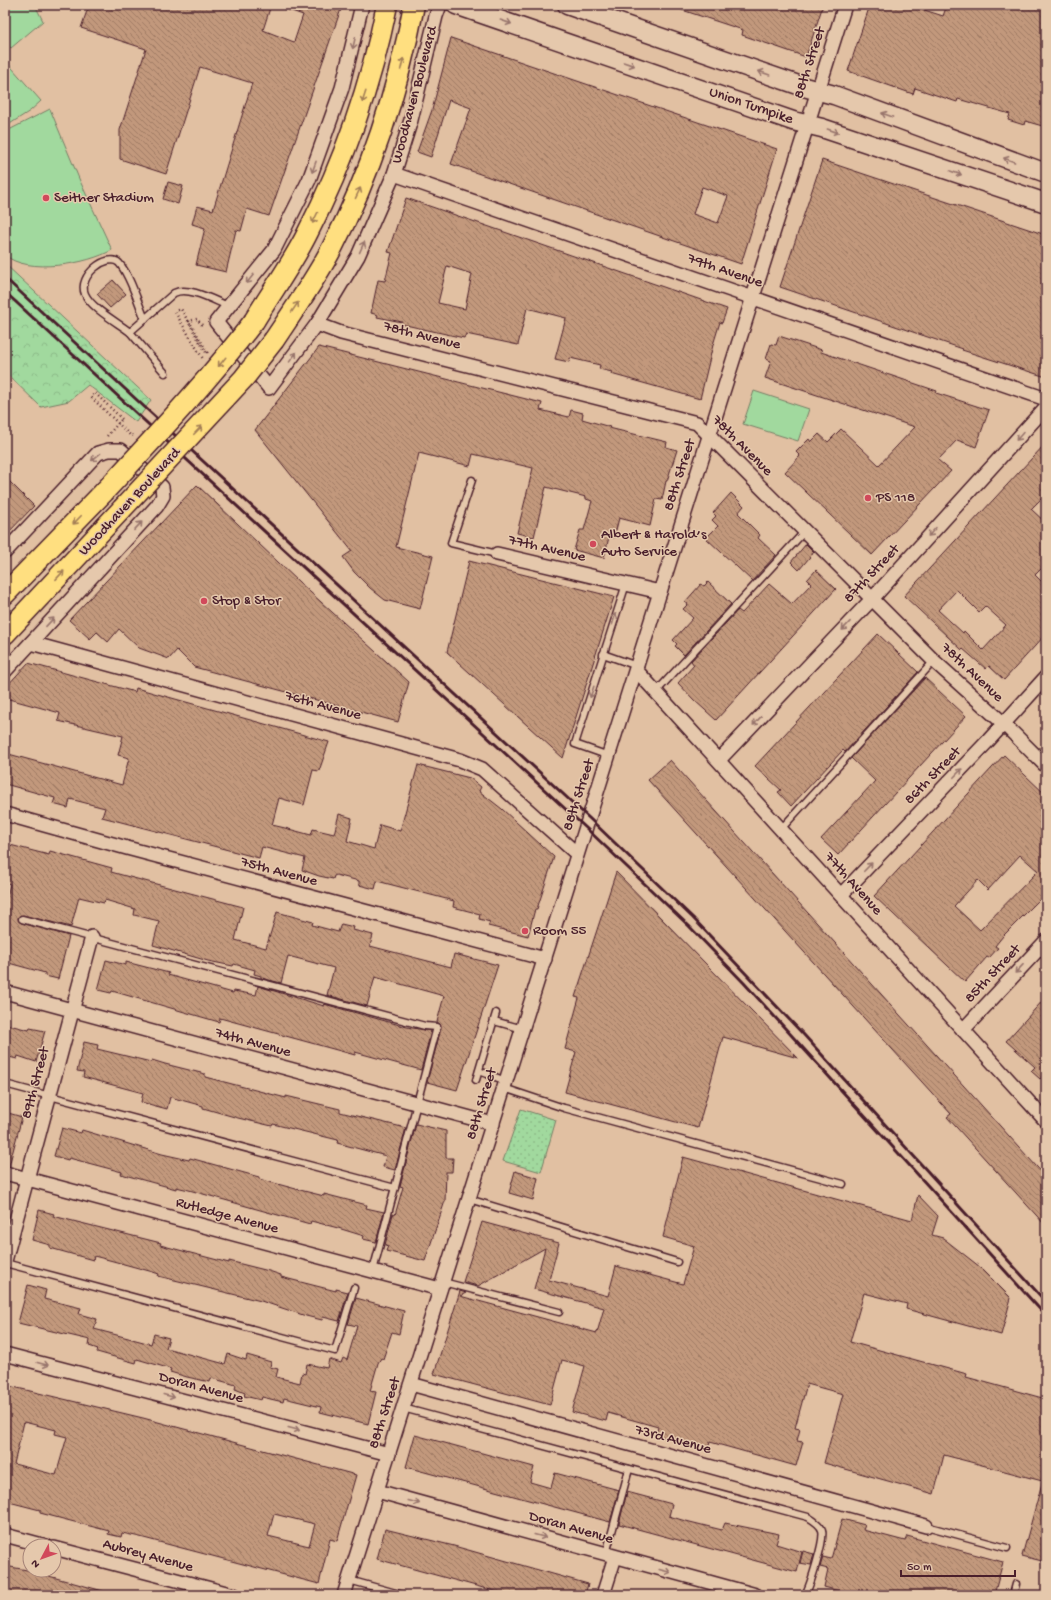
<svg xmlns="http://www.w3.org/2000/svg" width="1051" height="1600" viewBox="0 0 1051 1600" font-family="'Gochi Hand',sans-serif">
<style>
.grass{fill:url(#grass-dots);stroke:#767c64}
.forest{fill:url(#forest-crowns);stroke:#767c64}
.pitch{fill:#a1d99e;stroke:#767c64}
.building{fill:url(#building-back-hatch);stroke:#4a1f2b;fill-rule:evenodd}
.lines{fill:none;stroke-linecap:round;stroke-linejoin:round}
.service-casing{stroke:#4a1f2b;stroke-width:9}
.minor-casing{stroke:#4a1f2b;stroke-width:16}
.secondary-casing{stroke:#4a1f2b;stroke-width:21}
.primary-casing{stroke:#4a1f2b;stroke-width:23}
.path{stroke:#4a1f2b;stroke-width:2.5;stroke-dasharray:1 3;stroke-linecap:butt}
.service{stroke:#e5c8ac;stroke-width:6}
.minor{stroke:#e5c8ac;stroke-width:13}
.secondary{stroke:#e5c8ac;stroke-width:18}
.primary{stroke:#ffdf80;stroke-width:20}
.rail{stroke:#4a1f2b;stroke-width:3}
.primary-bridge-casing{stroke:#4a1f2b;stroke-width:23;stroke-linecap:butt}
.path-bridge{stroke:#4a1f2b;stroke-width:2.5;stroke-dasharray:1 3;stroke-linecap:butt}
.primary-bridge{stroke:#ffdf80;stroke-width:20}
.oneway{stroke:#98746c}
.oneway2{stroke:#a47f56}
.poi-dot{fill:#d1495b;stroke:#e5c8ac;stroke-width:1.5}
.labels{text-anchor:middle;dominant-baseline:central;stroke-width:3;stroke-linejoin:round;paint-order:stroke}
.street-label{font-size:15px;fill:#4a1f2b;stroke:#e5c8ac}
.poi-label{font-size:15px;fill:#4a1f2b;stroke:#e5c8ac;text-anchor:start}
</style>
<defs>
<pattern id="grass-dots" width="8" height="8" patternUnits="userSpaceOnUse"><rect width="8" height="8" fill="#a1d99e"/><path d="M2 2h.1M6 6h.1" fill="none" stroke="#8cba88" stroke-width="1.8" stroke-linecap="round"/></pattern>
<pattern id="forest-crowns" width="20" height="18" patternUnits="userSpaceOnUse"><rect width="20" height="18" fill="#a1d99e"/><path d="M2 6a3 3 0 1 1 6 0M12 15a3 3 0 1 1 6 0" fill="none" stroke="#8cba88"/></pattern>
<pattern id="building-back-hatch" width="6" height="6" patternUnits="userSpaceOnUse"><rect width="6" height="6" fill="#c2987b"/><path d="M-1 5l2 2M0 0l6 6M5-1l2 2" fill="none" stroke="#a07b65"/></pattern>
</defs>
<rect width="100%" height="100%" fill="#e1c0a2"/>
<filter id="ink" filterUnits="userSpaceOnUse"><feTurbulence type="fractalNoise" baseFrequency=".025" numOctaves="2"/><feDisplacementMap in="SourceGraphic" scale="8" xChannelSelector="R" yChannelSelector="G"/><feConvolveMatrix kernelMatrix="1 2 1 2 8 2 1 2 1" color-interpolation-filters="sRGB"/></filter>
<g filter="url(#ink)">
<path class="grass" d="M521,1109l35,11 -15,52 -38,-11z"/>
<path class="forest" d="M5,264l146,136 -15,22 -48,-37 -19,16 -28,6 -36,-35z"/>
<g class="pitch">
<path d="M5,5h30l8,16 -32,27 -6,-5z"/>
<path d="M5,60l36,41 -11,10 -25,16z"/>
<path d="M50,109l30,72 32,69c-24,14 -85,25 -107,5v-123z"/>
<path d="M754,391l55,18 -11,32 -55,-17z"/>
</g>
<g class="building">
<path d="M89,5h182l-8,25 31,12 9,-27 -23,-8v-2h50l11,4 -72,207 -22,-7 -6,22 -5,-1 -10,42 -30,-7 9,-37 -13,-4 5,-18 16,4 39,-127 -52,-16 -34,107 -46,-15v-29l26,-81 -65,-21z"/>
<path d="M677,5h146l-17,52 -64,-22 1,-5 -67,-22z"/>
<path d="M870,5h39l34,11 4,-11h99v122l-21,-6 -1,4 -16,-5 2,-6 -52,-15 -1,3 -42,-14 -2,6 -65,-23z"/>
<path d="M451,38l326,111 -36,115 -290,-100 20,-56 -22,-8 -18,57 -14,-5 15,-42zM702,187l26,9 -10,27 -25,-9z"/>
<path d="M822,160l224,75v142l-84,-27 1,-1 -183,-62z"/>
<path d="M168,182l15,4 -5,18 -15,-5z"/>
<path d="M406,198l321,111 -5,14 -2,-1 -7,23 -13,54 -89,-25 1,-2 -13,-3 1,-4 -30,-7 -1,4 -14,-3 11,-41 -39,-10 -9,37 -52,-11 -2,4 -63,-14 1,-2 -25,-5 1,-2 -7,-2 7,-33 7,1 7,-28 -4,-1zM447,266l25,8 -7,35 -27,-6z"/>
<path d="M113,280l13,14 -16,14 -13,-14z"/>
<path d="M779,336l43,14 -1,2 116,39 -1,2 53,17 -13,37 -19,-7 -19,20 13,11 -79,84 -87,-83 15,-16 -4,-4 13,-13 2,3 8,-8 9,8 13,-13 38,36 36,-38 -150,-49 6,-17 -5,-2 5,-15 5,1z"/>
<path d="M319,347l223,56 -2,7 29,7 2,-7 12,3 -1,6 28,8 -1,1 58,14 -1,5 11,3 -10,31h-1l-4,19 -6,-1 -6,27 -31,-8 -5,20 -5,-1 -5,21 -30,-8 6,-20h4l8,-29 -6,-2v-2l-40,-10 -12,50 -17,-4 16,-65 -60,-14 -3,12 -51,-13 -23,94 37,9 -13,53 -35,-9 -15,-12 -16,-16 -11,-15 9,-6 -97,-121z"/>
<path d="M1046,443v51l-15,15 15,14v41l-11,11 11,11v48l-42,46 -15,-14 -3,3 -23,-20 -1,1 -58,-54zM957,590l22,22 6,-6 21,19 -23,25 -19,-19 -1,2 -25,-23z"/>
<path d="M5,477l29,29 -29,30z"/>
<path d="M197,485l102,97 110,100 -11,40 -204,-55 -17,-17 -8,9 -30,-11 -20,-19 -11,13 -11,-10 -7,7 -21,-19z"/>
<path d="M731,493l13,13 -6,7 22,22 -2,3 18,17 -24,26 -46,-43 12,-12 -6,-6 4,-4 -3,-3z"/>
<path d="M806,544l8,8 -15,18 -8,-8z"/>
<path d="M469,561l145,36 -51,161 -116,-106z"/>
<path d="M816,570l20,19 -120,131 -22,-20 -16,-17 16,-18 -3,-4 47,-51 4,3 27,-29 23,20 19,-20 -4,-4z"/>
<path d="M708,582l23,22 -47,51 -9,-9 2,-2 -4,-4 20,-22 -10,-9 5,-5 -3,-2 16,-18 3,2z"/>
<path d="M878,634l40,38 -73,80 -2,-2 -52,56 -13,-14 3,-2 -26,-24z"/>
<path d="M28,663l107,29 1,-4 193,54 -10,29 -6,-1 -9,35 -25,-7 -7,27 13,3 26,7 2,-6 21,5 5,-20 13,4 -5,23 27,8 6,-24 20,6 18,-66 52,13 11,9 -2,4 23,18 52,48 -17,52h-2l-7,27 -40,-10 2,-4 -11,-3 1,-5 -27,-7 1,-6 -77,-20 -2,8 -16,-4v-4l-23,-6 -2,1 -1,3 -14,-3 -17,-6 3,-12 -43,-11 -3,11 -157,-41 3,-9 -35,-9 -2,9 -15,-4 2,-6 -50,-14v-31l117,32 7,-27 -11,-3 5,-19 -65,-15 2,-8 -55,-15v-10z"/>
<path d="M925,678l41,38 -128,139 -17,-16 54,-58 -24,-23z"/>
<path d="M1004,755l42,40v98l-43,43 -8,10 3,2 -9,10 -2,-1 -22,25 -91,-86zM1020,855l18,16 -58,59 -26,-24 24,-26 10,10z"/>
<path d="M670,760l376,417v49l-99,-109 4,-3 -303,-334z"/>
<path d="M10,845l39,10 1,-4 62,17 -1,4 11,3 121,32 -8,33 31,8 11,-36 36,10 -1,3 26,7 3,-8 13,3 -1,3 20,5 -3,11 81,21 3,-13 44,11 -41,125 -30,-8 14,-54 -1,-4 -3,-2 7,-26 -69,-19 -8,29 -40,-11 7,-27 -46,-12 -7,27 -20,-5v-2l-7,-2 1,-4 -21,-6 -1,2 -25,-5 -55,-16 6,-24 -25,-6 1,-6 -30,-9 -1,3 -25,-6 -8,30 -48,-12 -5,3 3,5 48,13 -11,43 -13,-3v-3l-40,-11v-58l5,-20 -5,-2v-16z"/>
<path d="M616,872l182,186 -75,-21 -25,91 -133,-36 11,-40 -11,-3 14,-51 -4,-1z"/>
<path d="M106,960l20,5v-3l43,11 -1,2 65,18 1,-2 22,4 2,-9 66,20v-2l83,23 24,4 -10,39 -66,-18v3l-135,-37 -1,4 -107,-31 -1,2 -13,-3z"/>
<path d="M1046,997v80l-2,-2 -4,4 -9,-8 4,-4 -29,-26z"/>
<path d="M5,1024l24,6 1,-2 15,3 -9,31 -18,-6 -1,3 -12,-3z"/>
<path d="M84,1042l14,3 -1,4 54,13 1,-2 13,4 40,10v3l81,21v-2l54,13v3l66,16 -11,42 -12,-3 3,-11 -49,-13 1,-3 -65,-16 -1,2 -34,-8 -35,-10v-2l-33,-9 -3,12 -26,-7 2,-9 -60,-16 1,-5 -7,-1z"/>
<path d="M5,1112l17,5 -13,49 -4,-1z"/>
<path d="M416,1124l30,7v27h7l-1,14h-6l-1,29 -20,60 -39,-10 2,-5 -3,-1 8,-31 2,1 8,-28 -3,-1z"/>
<path d="M62,1128l19,5 1,-3 80,24 27,6 1,-2 69,19v2l37,10 28,7v-2l43,11 -1,3 18,4 -8,30 -13,-3 1,-3 -26,-8 -27,-7 -1,3 -121,-34 -13,-3v2l-55,-15 1,-2 -53,-14 -1,2 -14,-4z"/>
<path d="M683,1157l229,63 6,-25 20,21 -6,19 11,3 37,29 31,31 -10,37 -95,-26 1,-5 -43,-11 -14,49 117,32 -1,3 80,22v83l-102,-27 -10,39 -110,-31 19,-69 -36,-10 -12,44 5,1 -3,12 6,1 -7,24 -86,-24 -2,7 -52,-14 2,-8 -50,-14 -2,8 -34,-9 13,-46 -23,-6 -12,45 -116,-31 26,-83 6,2 -6,3 137,37 7,-25 -70,-19 11,-41 -67,38 -15,-4 19,-60 77,21 -10,37 59,16 8,-30 67,18 11,-38 -31,-9z"/>
<path d="M515,1171l23,7 -5,22 -24,-7z"/>
<path d="M39,1210l15,4 -1,2 108,27 -1,2 69,18v-2l40,10 12,4v2l55,14v-2l12,3 -9,29 -16,-4 -1,3 -16,-4 -45,-15 -103,-25 1,-2 -6,-2 -40,-11 -19,-5 -1,4 -43,-12v-3l-18,-5z"/>
<path d="M28,1285l18,5 -2,9 37,9 -2,6 18,5 -3,10 57,15 3,-10 15,4 -3,10 59,16 3,-10 18,6 1,-5 24,7 -1,5 8,2 -2,8 24,6 2,-10 3,1 2,-10 20,4 2,-9 12,4 2,-5 4,2 10,-34 -9,-2 8,-26 48,13 -5,23 -7,-2 -9,27 -2,-1 -3,5 -8,28 6,1 -8,32 -48,-12 1,-5 -37,-9 -1,4 -21,-5 -1,3 -17,-4 1,-3 -10,-4 1,-4 -25,-7 -1,4 -23,-5 -17,-5 1,-3 -34,-10 -1,4 -18,-5 -21,-6 1,-3 -9,-3 1,-6 -72,-17z"/>
<path d="M5,1385l138,33 213,57 -19,66 -7,-2 -11,45 -179,-47 -18,-4 -1,4 -13,-3 1,-3 -69,-18v-3l-35,-9zM24,1422l32,8 -1,4 12,3 -11,38 -42,-11zM274,1514l41,10 -6,22 -41,-10z"/>
<path d="M415,1435l119,32 -4,15 21,6 4,-15 64,17 -9,32 -204,-55z"/>
<path d="M1042,1483h4v79l-24,-6z"/>
<path d="M627,1492l45,12 -3,12 13,4 40,10 3,-7 54,11 -3,10 26,8 -5,20 -178,-48z"/>
<path d="M842,1519l23,6 -2,5 42,11 2,-5 96,26 -9,33h-140l-30,-8 4,-18 -8,-2 3,-10 8,2z"/>
<path d="M385,1529l69,17 134,38 -3,11h-76l-132,-36z"/>
<path d="M803,1551l11,3 -3,11 -11,-2z"/>
<path d="M5,1566l22,4 76,21 -1,4h-97z"/>
</g>
<g class="lines">
<defs>
<g id="service">
<path d="M130,332c-13,-10 -39,-24 -45,-38 -8,-18 23,-42 34,-31 11,12 19,40 26,56"/>
<path d="M165,373l-35,-41 44,-39c15,-7 39,7 54,13"/>
<path d="M472,480l-21,63 46,11"/>
<path d="M603,654l34,12"/>
<path d="M656,692l149,-161"/>
<path d="M609,756l-34,-12 51,-160"/>
<path d="M781,829l153,-168"/>
<path d="M22,919l403,107 12,1 -64,244"/>
<path d="M494,1021l29,8"/>
<path d="M479,1071l27,10"/>
<path d="M476,1080l20,-67"/>
<path d="M5,1084l390,104"/>
<path d="M504,1088l60,20 279,76"/>
<path d="M469,1199l208,63"/>
<path d="M5,1263l330,88 19,-63"/>
<path d="M443,1282l116,30"/>
<path d="M403,1408l405,109c5,3 12,7 14,13 3,10 -12,56 -17,65"/>
<path d="M926,1526l81,22"/>
<path d="M606,1554l23,-85"/>
<path d="M349,1580l54,15"/>
<path d="M1013,1595l3,-11"/>
</g>
<g id="minor">
<path d="M362,5l-20,83 -33,92 -35,70 -58,72 53,66 48,-64 41,-68 36,-82 17,-54 25,-104 4,-11"/>
<path d="M394,174l652,225"/>
<path d="M317,324l24,9 356,90 237,238 69,62 43,43"/>
<path d="M5,552l93,-99 11,-3h12l41,37 1,9 -6,10 -152,165"/>
<path d="M497,554l163,38"/>
<path d="M31,643l429,117 22,9 95,85"/>
<path d="M636,670l410,451"/>
<path d="M719,760l154,-162 173,-191"/>
<path d="M5,814l122,34 418,111"/>
<path d="M841,895l146,-153 59,-65"/>
<path d="M5,992l488,132"/>
<path d="M963,1030l83,-89"/>
<path d="M5,1173l435,116"/>
<path d="M5,1261l87,-324"/>
<path d="M5,1354l384,100"/>
<path d="M411,1384l515,142"/>
<path d="M377,1491l379,104"/>
<path d="M5,1535l41,11"/>
<path d="M54,1548l180,47"/>
<path d="M344,1595l501,-1590"/>
<path d="M603,1595l12,-38"/>
</g>
<g id="secondary">
<path d="M456,5l337,116 29,7 224,75"/>
<path d="M567,5l237,82 30,8 212,78"/>
</g>
<g id="primary">
<path d="M254,321c18,-30 39,-58 54,-89 37,-72 63,-148 79,-227"/>
<path d="M274,340c20,-30 41,-60 58,-92 40,-77 66,-158 82,-243"/>
<path d="M5,594l99,-102"/>
<path d="M5,634l117,-125"/>
</g>
</defs>
<use href="#service" class="service-casing"/>
<use href="#minor" class="minor-casing"/>
<use href="#secondary" class="secondary-casing"/>
<use href="#primary" class="primary-casing"/>
<g class="path">
<path d="M178,310l-3,2 28,47"/>
<path d="M202,325l-5,-6 -8,2 19,32"/>
<path d="M107,436l15,-17"/>
</g>
<use href="#service" class="service"/>
<use href="#minor" class="minor"/>
<use href="#secondary" class="secondary"/>
<use href="#primary" class="primary"/>
<g class="rail">
<path d="M5,278l584,540 104,100 111,117 242,267"/>
<path d="M5,292l581,536 103,98 55,57 302,333"/>
</g>
<defs>
<g id="primary-bridge">
<path d="M104,492c52,-56 104,-111 150,-171"/>
<path d="M122,509l122,-131 30,-38"/>
</g>
</defs>
<use href="#primary-bridge" class="primary-bridge-casing"/>
<g class="path-bridge">
<path d="M178,310l3,-1 26,45"/>
<path d="M122,419l-27,-26 -4,4 40,39 2,-1"/>
</g>
<use href="#primary-bridge" class="primary-bridge"/>
</g>
<defs><path id="oneway-shaft" d="M-6 0H5M1.5-3L5.5 0L1.5 3" fill="none" stroke-width="1.6" stroke-linecap="round" stroke-linejoin="round"/></defs>
<g class="oneway">
<use href="#oneway-shaft" transform="translate(506 22) rotate(19)"/>
<use href="#oneway-shaft" transform="translate(354 43) rotate(103)"/>
<use href="#oneway-shaft" transform="translate(629 64) rotate(19)"/>
<use href="#oneway-shaft" transform="translate(764 73) rotate(-161)"/>
<use href="#oneway-shaft" transform="translate(887 115) rotate(-160)"/>
<use href="#oneway-shaft" transform="translate(833 131) rotate(19)"/>
<use href="#oneway-shaft" transform="translate(1009 160) rotate(-160)"/>
<use href="#oneway-shaft" transform="translate(314 167) rotate(110)"/>
<use href="#oneway-shaft" transform="translate(956 173) rotate(19)"/>
<use href="#oneway-shaft" transform="translate(362 247) rotate(-66)"/>
<use href="#oneway-shaft" transform="translate(250 279) rotate(129)"/>
<use href="#oneway-shaft" transform="translate(293 357) rotate(-54)"/>
<use href="#oneway-shaft" transform="translate(1020 436) rotate(132)"/>
<use href="#oneway-shaft" transform="translate(96 457) rotate(140)"/>
<use href="#oneway-shaft" transform="translate(138 526) rotate(-47)"/>
<use href="#oneway-shaft" transform="translate(932 532) rotate(132)"/>
<use href="#oneway-shaft" transform="translate(614 619) rotate(-73)"/>
<use href="#oneway-shaft" transform="translate(50 622) rotate(-47)"/>
<use href="#oneway-shaft" transform="translate(846 626) rotate(133)"/>
<use href="#oneway-shaft" transform="translate(592 692) rotate(108)"/>
<use href="#oneway-shaft" transform="translate(757 721) rotate(133)"/>
<use href="#oneway-shaft" transform="translate(958 773) rotate(-46)"/>
<use href="#oneway-shaft" transform="translate(868 867) rotate(-46)"/>
<use href="#oneway-shaft" transform="translate(1019 969) rotate(133)"/>
<use href="#oneway-shaft" transform="translate(43 1364) rotate(15)"/>
<use href="#oneway-shaft" transform="translate(169 1396) rotate(15)"/>
<use href="#oneway-shaft" transform="translate(294 1429) rotate(15)"/>
<use href="#oneway-shaft" transform="translate(414 1502) rotate(15)"/>
<use href="#oneway-shaft" transform="translate(540 1536) rotate(15)"/>
<use href="#oneway-shaft" transform="translate(665 1571) rotate(15)"/>
</g>
<g class="oneway2">
<use href="#oneway-shaft" transform="translate(402 64) rotate(-77)"/>
<use href="#oneway-shaft" transform="translate(364 97) rotate(108)"/>
<use href="#oneway-shaft" transform="translate(358 193) rotate(-65)"/>
<use href="#oneway-shaft" transform="translate(315 218) rotate(116)"/>
<use href="#oneway-shaft" transform="translate(295 307) rotate(-56)"/>
<use href="#oneway-shaft" transform="translate(222 362) rotate(129)"/>
<use href="#oneway-shaft" transform="translate(198 430) rotate(-46)"/>
<use href="#oneway-shaft" transform="translate(77 520) rotate(134)"/>
<use href="#oneway-shaft" transform="translate(60 575) rotate(-47)"/>
</g>
</g>
<g class="poi-dot">
<circle cx="46" cy="198" r="4"/>
<circle cx="868" cy="498" r="4"/>
<circle cx="593" cy="544" r="4"/>
<circle cx="204" cy="601" r="4"/>
<circle cx="525" cy="931" r="4"/>
</g>
<g class="labels">
<g class="street-label">
<text transform="translate(810 63) rotate(-72)">88th Street</text>
<text transform="translate(415 95) rotate(-75)">Woodhaven Boulevard</text>
<text transform="translate(751 106) rotate(19)">Union Turnpike</text>
<text transform="translate(725 271) rotate(19)">79th Avenue</text>
<text transform="translate(422 336) rotate(14)">78th Avenue</text>
<text transform="translate(742 446) rotate(45)">78th Avenue</text>
<text transform="translate(680 475) rotate(-72)">88th Street</text>
<text transform="translate(130 502) rotate(-47)">Woodhaven Boulevard</text>
<text transform="translate(547 549) rotate(13)">77th Avenue</text>
<text transform="translate(872 574) rotate(-47)">87th Street</text>
<text transform="translate(972 673) rotate(43)">78th Avenue</text>
<text transform="translate(323 706) rotate(15)">76th Avenue</text>
<text transform="translate(933 776) rotate(-46)">86th Street</text>
<text transform="translate(579 795) rotate(-72)">88th Street</text>
<text transform="translate(279 872) rotate(15)">75th Avenue</text>
<text transform="translate(853 884) rotate(48)">77th Avenue</text>
<text transform="translate(993 974) rotate(-47)">85th Street</text>
<text transform="translate(253 1043) rotate(15)">74th Avenue</text>
<text transform="translate(36 1083) rotate(-75)">89th Street</text>
<text transform="translate(482 1104) rotate(-73)">88th Street</text>
<text transform="translate(227 1216) rotate(15)">Rutledge Avenue</text>
<text transform="translate(201 1388) rotate(15)">Doran Avenue</text>
<text transform="translate(385 1413) rotate(-72)">88th Street</text>
<text transform="translate(673 1440) rotate(15)">73rd Avenue</text>
<text transform="translate(571 1528) rotate(16)">Doran Avenue</text>
<text transform="translate(148 1556) rotate(15)">Aubrey Avenue</text>
</g>
<g class="poi-label">
<text x="54" y="198">Seither Stadium</text>
<text x="876" y="498">PS 118</text>
<text x="601" y="535">Albert &amp; Harold’s<tspan x="601" dy="17">Auto Service</tspan></text>
<text x="212" y="601">Stop &amp; Stor</text>
<text x="533" y="931">Room 55</text>
</g>
</g>
<rect width="1051" height="1600" fill="none" stroke="#e5c8ac" stroke-width="20"/>
<rect x="10" y="10" width="1031" height="1580" fill="none" stroke="#4a1f2b" stroke-width="1.5" filter="url(#ink)"/>
<g transform="translate(42 1558) rotate(229)"><circle r="19" fill="#e5c8ac" stroke="#a78478"/>
<path d="M0-3L7 15L0 10L-7 15Z" fill="#d1495b"/>
<text y="-6" font-size="11" font-weight="bold" text-anchor="middle" fill="#4a1f2b">N</text>
</g>
<path d="M901 1570v6h114v-6" fill="none" stroke="#4a1f2b" stroke-width="2"/>
<text x="907" y="1570" font-size="12" fill="#4a1f2b" stroke="#e5c8ac" stroke-width="3" paint-order="stroke">50 m</text>
</svg>
